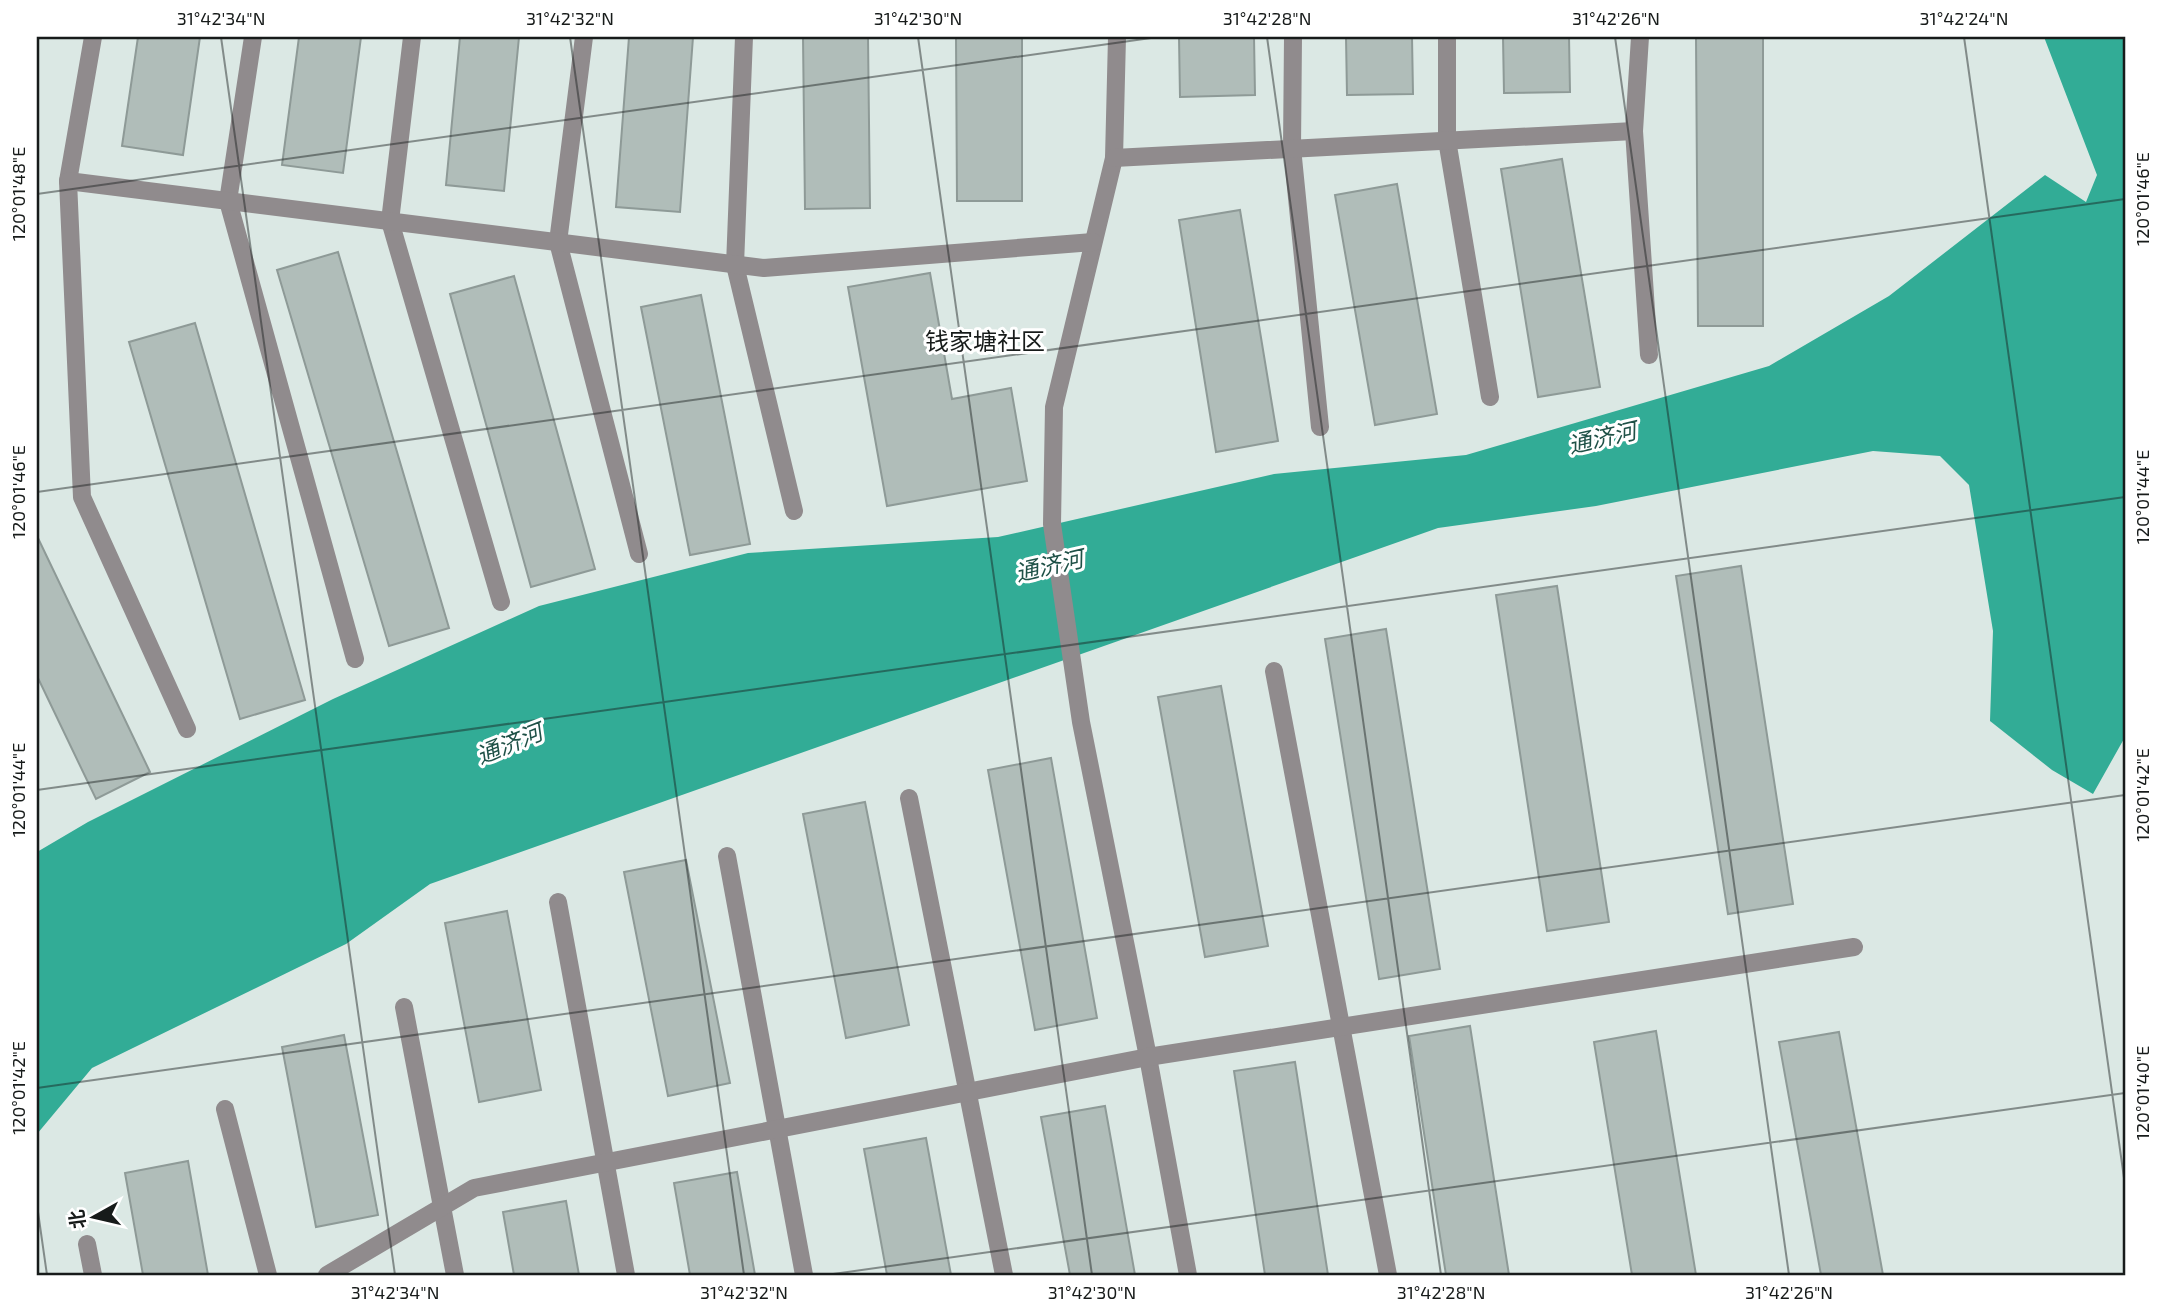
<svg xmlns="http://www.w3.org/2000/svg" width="2162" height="1312" viewBox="0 0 2162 1312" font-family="'Exo 2','Noto Sans SC',sans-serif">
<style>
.water{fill:#32ac96}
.building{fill:#b0bdb9;stroke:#8e9a97;stroke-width:2}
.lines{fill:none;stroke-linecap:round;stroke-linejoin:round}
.lane{stroke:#908b8d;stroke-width:18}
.ticks{fill:none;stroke:#171b1a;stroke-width:2;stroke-opacity:0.45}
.labels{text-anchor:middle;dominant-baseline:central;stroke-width:6;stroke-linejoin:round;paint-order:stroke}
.water-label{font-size:23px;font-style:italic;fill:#1f5147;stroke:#fff}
.quarter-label{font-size:24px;fill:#171b1a;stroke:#fff}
.neatline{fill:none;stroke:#171b1a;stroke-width:2.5}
.ticks-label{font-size:18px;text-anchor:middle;fill:#171b1a}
</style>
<rect width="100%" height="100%" fill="#dbe8e4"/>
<path class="water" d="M2044,37h81v700l-32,57 -41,-24 -62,-49 3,-90 -24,-146 -29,-29 -67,-5 -277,55 -158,22 -1008,356 -84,60 -254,124 -55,66v-282l51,-30 245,-123 206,-93 209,-53 250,-16 276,-63 192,-19 303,-89 120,-70 156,-121 41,27 11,-27z"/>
<g class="building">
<path d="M138,37h62l-17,118 -61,-9z"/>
<path d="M299,37h62l-18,136 -61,-8z"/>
<path d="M460,37h59l-15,154 -58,-6z"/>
<path d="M629,37h64l-13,175 -64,-5z"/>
<path d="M803,37h65l2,171 -65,1z"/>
<path d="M956,37h66v164h-65z"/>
<path d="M1179,37h75l1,58 -75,2z"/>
<path d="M1346,37h66l1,57 -66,1z"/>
<path d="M1503,37h66l1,55 -66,1z"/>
<path d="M1696,37h67v289h-65z"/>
<path d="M1562,159l38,228 -62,10 -37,-228z"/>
<path d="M1397,184l40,230 -62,11 -40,-230z"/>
<path d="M1240,210l38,231 -62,11 -37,-232z"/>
<path d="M338,252l111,376 -60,18 -112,-376z"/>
<path d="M930,273l22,126 59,-11 16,93 -140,25 -39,-219z"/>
<path d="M514,276l81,293 -64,18 -81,-293z"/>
<path d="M701,295l49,249 -60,11 -49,-248z"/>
<path d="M195,323l110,377 -65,19 -111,-377z"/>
<path d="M37,536l113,236 -54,27 -59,-123z"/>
<path d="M1741,566l52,338 -65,10 -52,-338z"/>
<path d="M1557,586l52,336 -62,9 -51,-336z"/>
<path d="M1386,629l54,340 -61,10 -54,-340z"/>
<path d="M1221,686l47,260 -63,11 -47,-260z"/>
<path d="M1051,758l46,260 -62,12 -47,-260z"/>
<path d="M865,802l44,223 -63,13 -43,-224z"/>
<path d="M686,860l44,223 -62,13 -44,-224z"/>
<path d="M507,911l34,179 -62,12 -34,-179z"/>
<path d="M1470,1026l39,249h-63l-37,-239z"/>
<path d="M1656,1031l40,244h-64l-38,-233z"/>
<path d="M1839,1032l44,243h-62l-42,-233z"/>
<path d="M344,1035l34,180 -62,12 -34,-180z"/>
<path d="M1295,1062l33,213h-63l-31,-204z"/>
<path d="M1105,1106l30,169h-65l-29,-158z"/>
<path d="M926,1138l25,137h-64l-23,-126z"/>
<path d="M188,1161l20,114h-65l-18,-102z"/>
<path d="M737,1172l18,103h-65l-16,-92z"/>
<path d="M566,1201l13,74h-65l-11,-63z"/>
</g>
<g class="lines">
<g class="lane">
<path d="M93,37l-25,144 14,316 105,232"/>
<path d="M253,37l-25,164 127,458"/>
<path d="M412,37l-22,184 111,381"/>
<path d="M584,37l-26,205 81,312"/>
<path d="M744,37l-9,228 59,246"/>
<path d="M1117,37l-3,121 -60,249 -2,117 29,198 67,335 40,218"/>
<path d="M1293,37l-1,111 28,279"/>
<path d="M1447,37v103l43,257"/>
<path d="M1640,37l-6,94 15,224"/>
<path d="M1114,158l520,-27"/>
<path d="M68,181l696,87 329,-26"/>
<path d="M1274,671l114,604"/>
<path d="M909,798l95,477"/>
<path d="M727,856l77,419"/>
<path d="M558,902l68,373"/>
<path d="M404,1007l51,268"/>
<path d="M225,1109l43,166"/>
<path d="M87,1244l6,31"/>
<path d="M327,1275l147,-87 674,-131 706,-110"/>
</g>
</g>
<path class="ticks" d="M221,37l174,1238M570,37l174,1238M918,37l174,1238M1267,37l174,1238M1615,37l174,1238M1964,37l161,1148M37,194l1121,-157M37,492l2088,-293M37,790l2088,-293M37,1088l2088,-293M37,1205l10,70M826,1275l1299,-182"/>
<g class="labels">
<g class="water-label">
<text transform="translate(1602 437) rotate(-13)">通济河</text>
<text transform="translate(1049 565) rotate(-13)">通济河</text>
<text transform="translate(509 743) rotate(-22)">通济河</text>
</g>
<g class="quarter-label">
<text x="985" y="340">钱家塘社区</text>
</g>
</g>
<rect width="2162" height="1312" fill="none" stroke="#ffffff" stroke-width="77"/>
<g transform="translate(94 1217) rotate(262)" stroke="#ffffff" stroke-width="5" paint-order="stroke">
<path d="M0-5L12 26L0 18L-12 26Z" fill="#171b1a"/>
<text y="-10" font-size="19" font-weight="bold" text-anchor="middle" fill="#171b1a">北</text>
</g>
<rect x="38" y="38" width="2086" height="1236" class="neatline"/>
<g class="ticks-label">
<text x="221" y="25">31°42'34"N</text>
<text x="570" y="25">31°42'32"N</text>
<text x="918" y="25">31°42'30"N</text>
<text x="1267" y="25">31°42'28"N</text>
<text x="1616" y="25">31°42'26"N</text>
<text x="1964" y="25">31°42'24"N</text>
<text transform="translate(19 194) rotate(-90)" y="6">120°01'48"E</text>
<text transform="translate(2143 199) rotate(-90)" y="6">120°01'46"E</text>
<text transform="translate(19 492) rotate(-90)" y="6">120°01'46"E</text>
<text transform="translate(2143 497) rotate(-90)" y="6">120°01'44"E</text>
<text transform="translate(19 790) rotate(-90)" y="6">120°01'44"E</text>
<text transform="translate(2143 795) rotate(-90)" y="6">120°01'42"E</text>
<text transform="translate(19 1088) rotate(-90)" y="6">120°01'42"E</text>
<text transform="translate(2143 1093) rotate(-90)" y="6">120°01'40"E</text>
<text x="395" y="1299">31°42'34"N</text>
<text x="744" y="1299">31°42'32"N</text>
<text x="1092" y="1299">31°42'30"N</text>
<text x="1441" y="1299">31°42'28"N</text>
<text x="1789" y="1299">31°42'26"N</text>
</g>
</svg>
